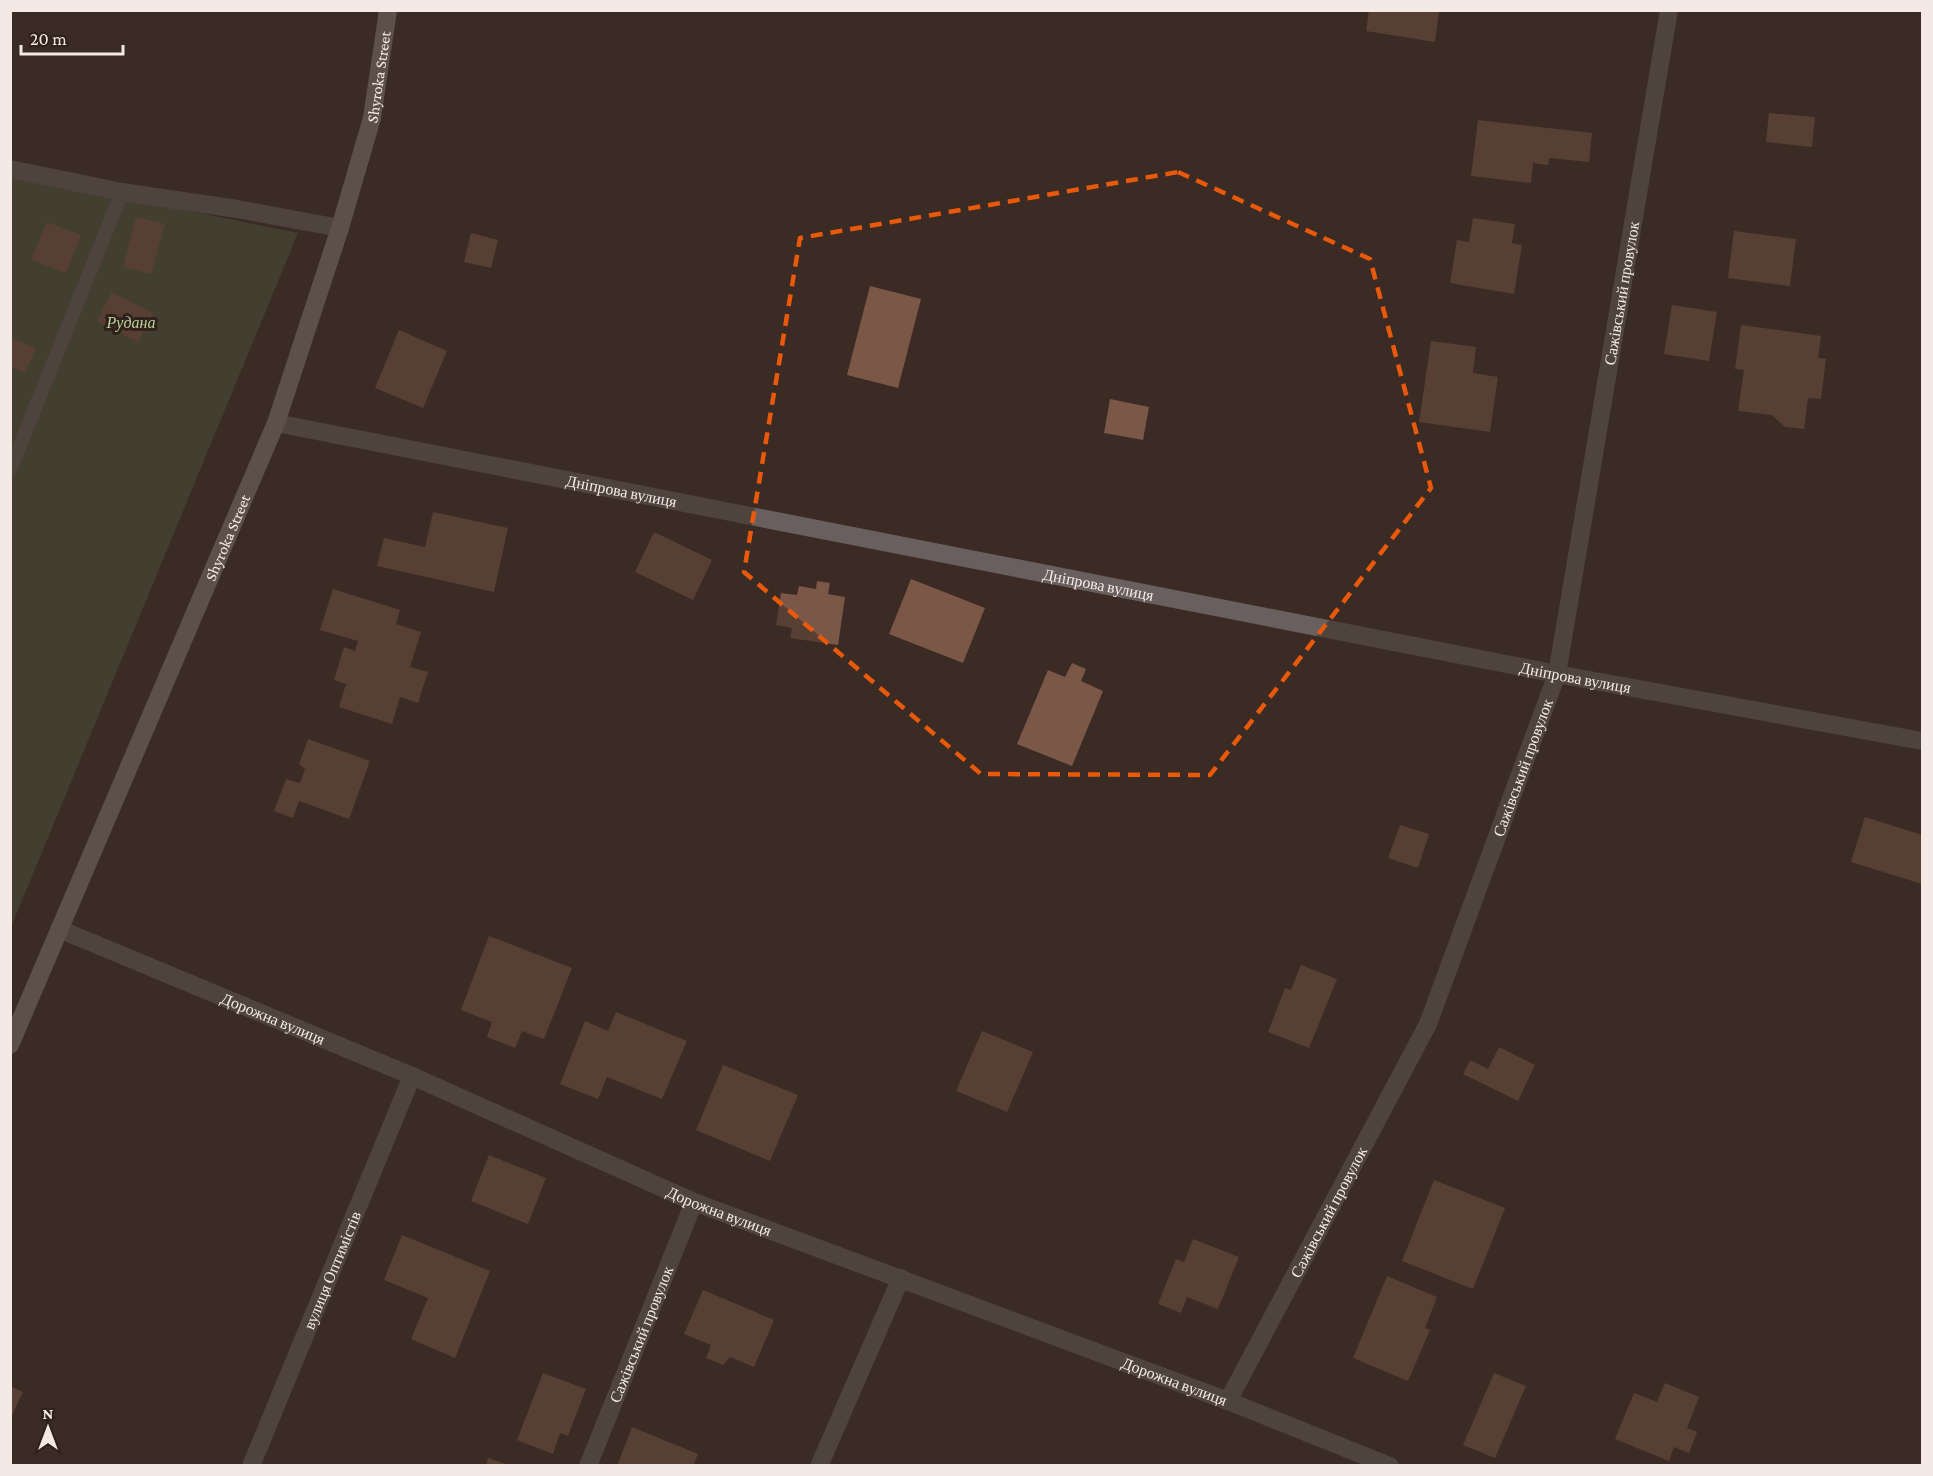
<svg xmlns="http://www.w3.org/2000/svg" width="1933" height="1476" viewBox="0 0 1933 1476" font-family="'Crimson Pro',serif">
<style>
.green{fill:#4c573f}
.building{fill:#7b5748}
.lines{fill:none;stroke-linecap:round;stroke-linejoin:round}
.lane{stroke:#685f5e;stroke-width:14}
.street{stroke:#685f5e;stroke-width:18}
.secondary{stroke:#887a78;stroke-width:18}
.marked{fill:none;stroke:#e8590c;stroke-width:4.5;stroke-dasharray:12 8;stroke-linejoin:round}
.labels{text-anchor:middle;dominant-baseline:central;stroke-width:6;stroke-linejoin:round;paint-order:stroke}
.street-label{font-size:16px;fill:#f4e9e5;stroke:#30211b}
.park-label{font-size:16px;font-style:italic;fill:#b9d399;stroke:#30211b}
</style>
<rect width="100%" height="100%" fill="#3b2b24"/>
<path class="green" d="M11,175l287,58 -287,694z"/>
<g class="building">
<path d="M1369,10h70l-4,32 -69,-11z"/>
<path d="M1769,113l46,4 -3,30 -46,-5z"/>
<path d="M1478,120l114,13 -3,29 -40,-4 -1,7 -15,-2 -2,20 -60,-7z"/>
<path d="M136,217l29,7 -14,50 -28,-7z"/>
<path d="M1473,218l42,6 -3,19 10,2 -8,49 -64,-11 7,-43 12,2z"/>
<path d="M47,222l34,13 -15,38 -35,-13z"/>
<path d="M1734,231l62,8 -6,47 -62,-8z"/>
<path d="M471,233l27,7 -7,28 -27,-6z"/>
<path d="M870,286l51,13 -23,89 -51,-13z"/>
<path d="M112,292l41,21 -15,29 -41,-21z"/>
<path d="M1672,305l45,7 -8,49 -45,-7z"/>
<path d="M1741,325l80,11 -3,22 8,1 -5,40 -13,-1 -4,31 -19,-2 -13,-12 -34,-4 6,-41 -9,-1z"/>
<path d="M399,330l48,21 -24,57 -48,-20z"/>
<path d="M10,337l26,11 -11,25 -15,-7z"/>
<path d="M1431,341l45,6 -3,26 25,4 -8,55 -71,-10z"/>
<path d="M1110,399l39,8 -6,33 -39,-7z"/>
<path d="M433,512l75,16 -14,64 -117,-26 7,-28 41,9z"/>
<path d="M654,532l58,28 -19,40 -58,-28z"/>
<path d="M911,579l74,29 -22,55 -74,-29z"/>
<path d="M817,581l13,2 -2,11 17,3 -7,48 -48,-7 2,-10 -16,-3 5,-32 16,2 2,-9 17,3z"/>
<path d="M333,589l67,21 -4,14 25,8 -11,35 18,5 -10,31 -18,-6 -8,27 -53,-17 7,-23 -12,-4 10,-33 11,4 3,-10 -38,-11z"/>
<path d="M1072,663l14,6 -5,12 22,10 -31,75 -55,-22 31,-74 17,7z"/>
<path d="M308,739l62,22 -21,58 -50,-18 -6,17 -19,-7 12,-32 14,4 5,-14 -6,-5z"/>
<path d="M1865,817l57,18v49l-71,-22z"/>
<path d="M1400,825l29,9 -11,34 -30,-10z"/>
<path d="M489,936l83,32 -28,71 -22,-8 -7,17 -28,-11 5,-15 -31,-12z"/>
<path d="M1301,965l36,14 -28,69 -41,-16 17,-44 6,2z"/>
<path d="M616,1012l71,29 -25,58 -55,-22 -9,22 -38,-15 25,-63 23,10z"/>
<path d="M982,1031l51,21 -26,60 -51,-21z"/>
<path d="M1499,1047l36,18 -17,36 -55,-27 7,-14 18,9z"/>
<path d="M723,1065l75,30 -28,66 -74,-31z"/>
<path d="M489,1155l57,23 -18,46 -57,-23z"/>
<path d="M1434,1180l71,28 -32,81 -71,-28z"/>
<path d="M402,1235l88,36 -35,87 -44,-19 17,-41 -44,-18z"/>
<path d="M1193,1239l46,18 -21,52 -31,-12 -6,16 -23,-9 18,-45 8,3z"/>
<path d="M1387,1276l50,21 -12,31 5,2 -22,51 -55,-23z"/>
<path d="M703,1290l71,30 -20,47 -24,-10 -7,8 -17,-7 5,-13 -27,-11z"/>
<path d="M543,1373l43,16 -18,47 -8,-3 -7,21 -36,-14z"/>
<path d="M1494,1373l32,13 -31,72 -32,-13z"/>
<path d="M1665,1383l34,14 -12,31 10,4 -8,21 -15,-6 -5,14 -54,-22 19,-46 23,9z"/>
<path d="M10,1386l13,6 -13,27z"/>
<path d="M632,1427l66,27 -5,12h-76z"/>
<path d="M488,1458l20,7 -1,1h-21z"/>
</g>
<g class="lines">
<path class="lane" d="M10,470l112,-278"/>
<g class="street">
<path d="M10,169l112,23 115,17 103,19"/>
<path id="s1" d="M276,423l1281,251 365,67"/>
<path id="s2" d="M59,929l353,147 282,126 534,199 162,65"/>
<path id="s3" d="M1228,1401l200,-377 129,-350 112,-664"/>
<path id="s4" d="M251,1466l161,-390"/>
<path id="s5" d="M588,1466l106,-264"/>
<path d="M819,1466l82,-188"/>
</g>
<path class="secondary" id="s6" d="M10,1045l266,-622 64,-195 32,-110 16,-108"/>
</g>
<path d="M0 0H1933V1476H0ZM1178,172l192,87 61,229 -221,287 -229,-1 -237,-202 56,-334z" fill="#3b2b24" fill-opacity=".55" fill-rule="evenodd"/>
<path class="marked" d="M1178,172l192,87 61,229 -221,287 -229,-1 -237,-202 56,-334z"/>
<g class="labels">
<g class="street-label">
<text stroke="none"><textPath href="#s6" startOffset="1038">Shyroka Street</textPath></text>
<text stroke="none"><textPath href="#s3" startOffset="1186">Сажівський провулок</textPath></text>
<text stroke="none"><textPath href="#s1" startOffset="352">Дніпрова вулиця</textPath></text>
<text stroke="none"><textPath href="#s6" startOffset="552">Shyroka Street</textPath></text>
<text stroke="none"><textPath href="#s1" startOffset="838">Дніпрова вулиця</textPath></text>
<text stroke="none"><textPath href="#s1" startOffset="1324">Дніпрова вулиця</textPath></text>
<text stroke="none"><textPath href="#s3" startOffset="700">Сажівський провулок</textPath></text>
<text stroke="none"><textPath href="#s2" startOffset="232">Дорожна вулиця</textPath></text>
<text stroke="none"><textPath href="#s2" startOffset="718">Дорожна вулиця</textPath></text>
<text stroke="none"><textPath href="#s3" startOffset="214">Сажівський провулок</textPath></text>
<text stroke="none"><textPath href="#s4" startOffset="212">вулиця Оптимістів</textPath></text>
<text stroke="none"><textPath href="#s5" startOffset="142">Сажівський провулок</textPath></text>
<text stroke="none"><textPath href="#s2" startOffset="1204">Дорожна вулиця</textPath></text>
</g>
<g class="park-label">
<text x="131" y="322">Рудана</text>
</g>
</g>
<rect width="1933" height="1476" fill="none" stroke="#f4e9e5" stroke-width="24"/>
<g transform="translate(48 1428)" stroke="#30211b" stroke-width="4.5" paint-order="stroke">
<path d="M0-4.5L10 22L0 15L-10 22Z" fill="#f4e9e5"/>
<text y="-9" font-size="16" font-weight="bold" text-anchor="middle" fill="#f4e9e5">N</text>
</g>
<path d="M21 45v9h102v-9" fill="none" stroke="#f4e9e5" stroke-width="3"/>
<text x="30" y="45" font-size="18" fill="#f4e9e5" stroke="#30211b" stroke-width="4.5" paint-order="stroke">20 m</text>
</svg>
